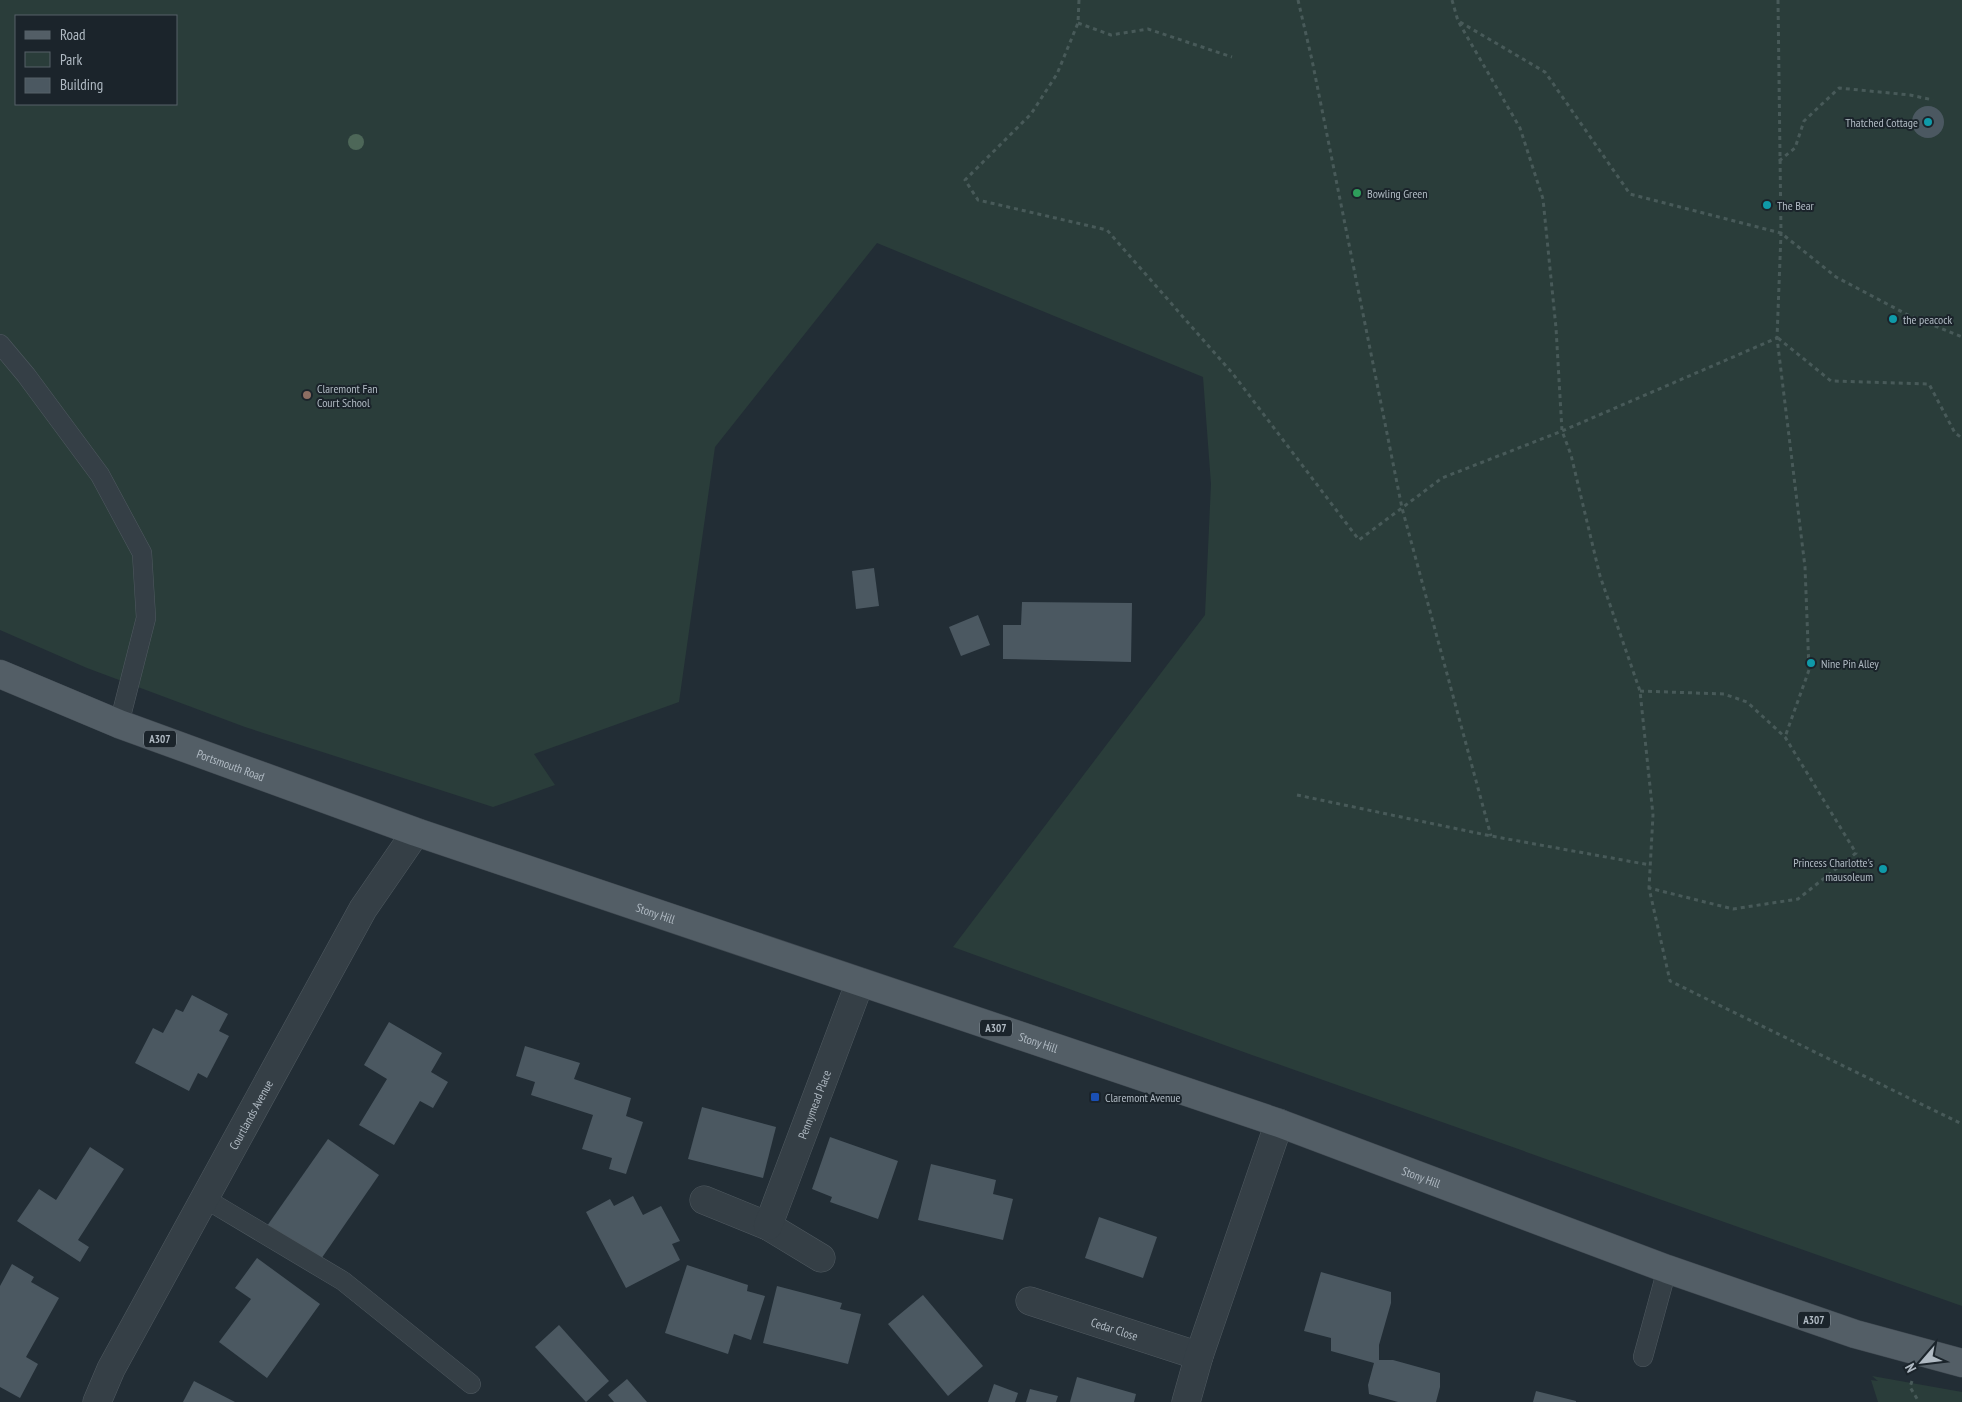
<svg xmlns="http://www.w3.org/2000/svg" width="1962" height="1402" viewBox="0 0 1962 1402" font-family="'PT Sans Narrow',sans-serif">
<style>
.green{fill:#2a3d3a;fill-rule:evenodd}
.building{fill:#4b5861}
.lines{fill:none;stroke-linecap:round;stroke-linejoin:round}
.lane-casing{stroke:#505a61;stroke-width:20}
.street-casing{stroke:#505a61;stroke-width:29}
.primary-casing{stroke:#3f4850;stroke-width:29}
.path{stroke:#485a59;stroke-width:3;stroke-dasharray:4 4;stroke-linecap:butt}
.lane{stroke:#353f46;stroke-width:19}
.street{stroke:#353f46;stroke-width:28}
.primary{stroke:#535e66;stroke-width:28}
.tree{fill:#4d6758}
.culture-dot{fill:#0f9aa8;stroke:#1b242b;stroke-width:2}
.leisure-dot{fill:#2e9e5b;stroke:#1b242b;stroke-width:2}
.education-dot{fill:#8d6e63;stroke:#1b242b;stroke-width:2}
.transit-dot{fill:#1a4fb4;stroke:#1b242b;stroke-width:2}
.labels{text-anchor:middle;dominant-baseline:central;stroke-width:4;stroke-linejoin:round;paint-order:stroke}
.shield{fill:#1b242b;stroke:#838d95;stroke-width:1}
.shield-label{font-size:11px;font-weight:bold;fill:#b0bac3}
.poi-label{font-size:12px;fill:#b0bac3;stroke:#1b242b;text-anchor:start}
.street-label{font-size:12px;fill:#b0bac3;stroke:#1b242b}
</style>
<rect width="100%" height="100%" fill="#222d35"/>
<g class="green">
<path d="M0,0h1962v1306l-710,-251 -299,-108 252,-332 6,-131 -8,-107 -326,-134 -162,204 -36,255 -145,52 21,31 -62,22 -248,-80 -158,-59 -87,-38zM16,16h160v88h-160z"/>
<path d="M1872,1376l90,16v10h-84l-7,-22 7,1z"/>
</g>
<g class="building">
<circle cx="1928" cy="122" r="16"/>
<path d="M874,568l5,38 -23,3 -4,-38z"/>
<path d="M1022,602l110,1 -1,59 -128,-3v-34h18z"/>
<path d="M978,615l12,30 -29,11 -12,-29z"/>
<path d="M192,995l36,19 -9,17 10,5 -22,42 -9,-5 -9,18 -54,-28 18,-35 10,5 13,-24 7,3z"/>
<path d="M389,1022l53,31 -11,19 17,10 -15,26 -13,-7 -26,44 -35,-20 28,-46 -23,-14z"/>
<path d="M525,1046l55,17 -6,16 57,19 -5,18 17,6 -17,52 -17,-5 3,-11 -30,-9 11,-34 -62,-20 4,-13 -19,-6z"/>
<path d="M702,1107l74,20 -13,51 -75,-19z"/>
<path d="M830,1137l68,24 -20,58 -48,-17 2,-5 -20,-8z"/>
<path d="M328,1139l51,36 -60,87 -52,-36z"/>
<path d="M90,1147l34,22 -46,71 11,7 -9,15 -63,-41 22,-32 17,11z"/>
<path d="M931,1164l65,16 -3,14 20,5 -10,41 -85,-20z"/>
<path d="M633,1196l10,19 18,-9 19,35 -8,3 8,16 -54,28 -40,-76 24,-13 4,7z"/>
<path d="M1099,1217l58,20 -14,41 -58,-20z"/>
<path d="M257,1258l63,46 -53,74 -48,-36 32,-43 -16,-11z"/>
<path d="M12,1264l22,13 -3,5 28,16 -33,59 12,7 -18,34 -20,-11v-101z"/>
<path d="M687,1265l61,20 -1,6 18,5 -14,44 -17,-6 -6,20 -63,-21z"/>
<path d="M1321,1272l70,20v11l-12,42v15h14l47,13v14l-4,15h-38l-29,-8 -1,-9 6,-22 -43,-12v-13l-27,-7z"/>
<path d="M777,1286l65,17 -2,6 21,5 -13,50 -85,-21z"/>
<path d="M923,1295l60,71 -35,30 -60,-72z"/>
<path d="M559,1325l50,56 -23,21 -51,-55z"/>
<path d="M1077,1377l59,17 -2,8h-64z"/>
<path d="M627,1379l20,23h-33l-6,-7z"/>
<path d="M194,1381l41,21h-52z"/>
<path d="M994,1384l24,9 -3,9h-27z"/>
<path d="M1030,1389l28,7 -2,6h-30z"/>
<path d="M1536,1391l40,10v1h-43z"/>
</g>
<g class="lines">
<defs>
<g id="lane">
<path d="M0,344l26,31 74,100 42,78 4,65 -27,106"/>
<path d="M204,1198l139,83 128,103"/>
<path d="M1643,1357l24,-88"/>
</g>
<g id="street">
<path d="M704,1200l64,26 53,32"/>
<path id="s1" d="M768,1226l92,-244"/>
<path id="s2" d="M1030,1301l169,55"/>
<path id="s3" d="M97,1402l14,-33 252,-460 53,-77"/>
<path d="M1186,1402l13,-46 80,-233"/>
</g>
<g id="primary">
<path id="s4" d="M0,674l119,50 297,108 863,291 388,146 188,65 107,29"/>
</g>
</defs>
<use href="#lane" class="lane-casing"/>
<use href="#street" class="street-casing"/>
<use href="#primary" class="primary-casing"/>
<g class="path">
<path d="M1079,0l-1,23 -21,51 -26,40 -66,66 13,20 129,30 126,144 126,166 83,-62 120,-47 215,-93"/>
<path d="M1298,0l14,60 90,448 89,328"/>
<path d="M1452,0l6,21 62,107 23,71 13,129 6,103 9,24 29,121 40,115 13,124 -4,73 21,93 292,143"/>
<path d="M1778,0l3,233 -4,105 28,229 4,103 -24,67"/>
<path d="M1460,22l85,50 85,122 151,39 55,44 72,38 54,22"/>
<path d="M1078,23l33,12 37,-6 84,28"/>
<path d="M1779,161l16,-13 9,-27 35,-33 71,7 23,5"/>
<path d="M1778,338l53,43 98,3 26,49 7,5"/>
<path d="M1640,691l84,3 23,8 38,35 71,116 -58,46 -65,10 -84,-21"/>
<path d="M1297,795l194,41 159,29"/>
<path d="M1912,1381l-2,6 9,15"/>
</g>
<use href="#lane" class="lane"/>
<use href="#street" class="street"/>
<use href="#primary" class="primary"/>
</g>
<circle class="tree" cx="356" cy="142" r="8"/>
<g class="culture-dot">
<circle cx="1928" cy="122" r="5"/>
<circle cx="1767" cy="205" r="5"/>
<circle cx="1893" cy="319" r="5"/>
<circle cx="1811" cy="663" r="5"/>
<circle cx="1883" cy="869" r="5"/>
</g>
<circle class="leisure-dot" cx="1357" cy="193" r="5"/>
<circle class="education-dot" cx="307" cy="395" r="5"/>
<rect class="transit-dot" x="1090" y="1092" width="10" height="10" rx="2.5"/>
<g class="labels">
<g class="shield">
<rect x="144" y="730.5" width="32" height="17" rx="4"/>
<rect x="980" y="1019.5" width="32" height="17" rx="4"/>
<rect x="1798" y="1311.5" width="32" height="17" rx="4"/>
</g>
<g class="shield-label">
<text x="160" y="739">A307</text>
<text x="996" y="1028">A307</text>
<text x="1814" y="1320">A307</text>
</g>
<g class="poi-label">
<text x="1918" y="122" text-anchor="end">Thatched Cottage</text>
<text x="1367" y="193">Bowling Green</text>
<text x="1777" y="205">The Bear</text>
<text x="1903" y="319">the peacock</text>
<text x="317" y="388">Claremont Fan<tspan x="317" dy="14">Court School</tspan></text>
<text x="1821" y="663">Nine Pin Alley</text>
<text x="1873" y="862" text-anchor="end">Princess Charlotte's<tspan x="1873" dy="14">mausoleum</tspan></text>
<text x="1105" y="1097">Claremont Avenue</text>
</g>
<g class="street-label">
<text stroke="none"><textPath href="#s4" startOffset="248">Portsmouth Road</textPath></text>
<text stroke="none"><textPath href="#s4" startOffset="698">Stony Hill</textPath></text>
<text stroke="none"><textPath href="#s4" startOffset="1102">Stony Hill</textPath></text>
<text stroke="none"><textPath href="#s1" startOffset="130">Pennymead Place</textPath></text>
<text stroke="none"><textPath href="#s3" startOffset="326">Courtlands Avenue</textPath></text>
<text stroke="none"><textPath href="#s4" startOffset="1508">Stony Hill</textPath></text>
<text stroke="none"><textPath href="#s2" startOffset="89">Cedar Close</textPath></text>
</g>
</g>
<rect x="15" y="15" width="162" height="90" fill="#1b242b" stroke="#576068"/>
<rect x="25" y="31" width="25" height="8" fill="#535e66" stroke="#576068"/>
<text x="60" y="40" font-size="15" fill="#b0bac3">Road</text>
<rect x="25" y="52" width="25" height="15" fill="#2a3d3a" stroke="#576068"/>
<text x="60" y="65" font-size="15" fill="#b0bac3">Park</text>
<rect x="25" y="78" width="25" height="15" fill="#4b5861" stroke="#576068"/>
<text x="60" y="90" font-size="15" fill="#b0bac3">Building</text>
<g transform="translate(1922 1362) rotate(242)" stroke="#1b242b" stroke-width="4" paint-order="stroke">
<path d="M0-4L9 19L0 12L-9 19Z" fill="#b0bac3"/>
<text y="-8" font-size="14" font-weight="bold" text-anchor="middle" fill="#b0bac3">N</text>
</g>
</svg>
